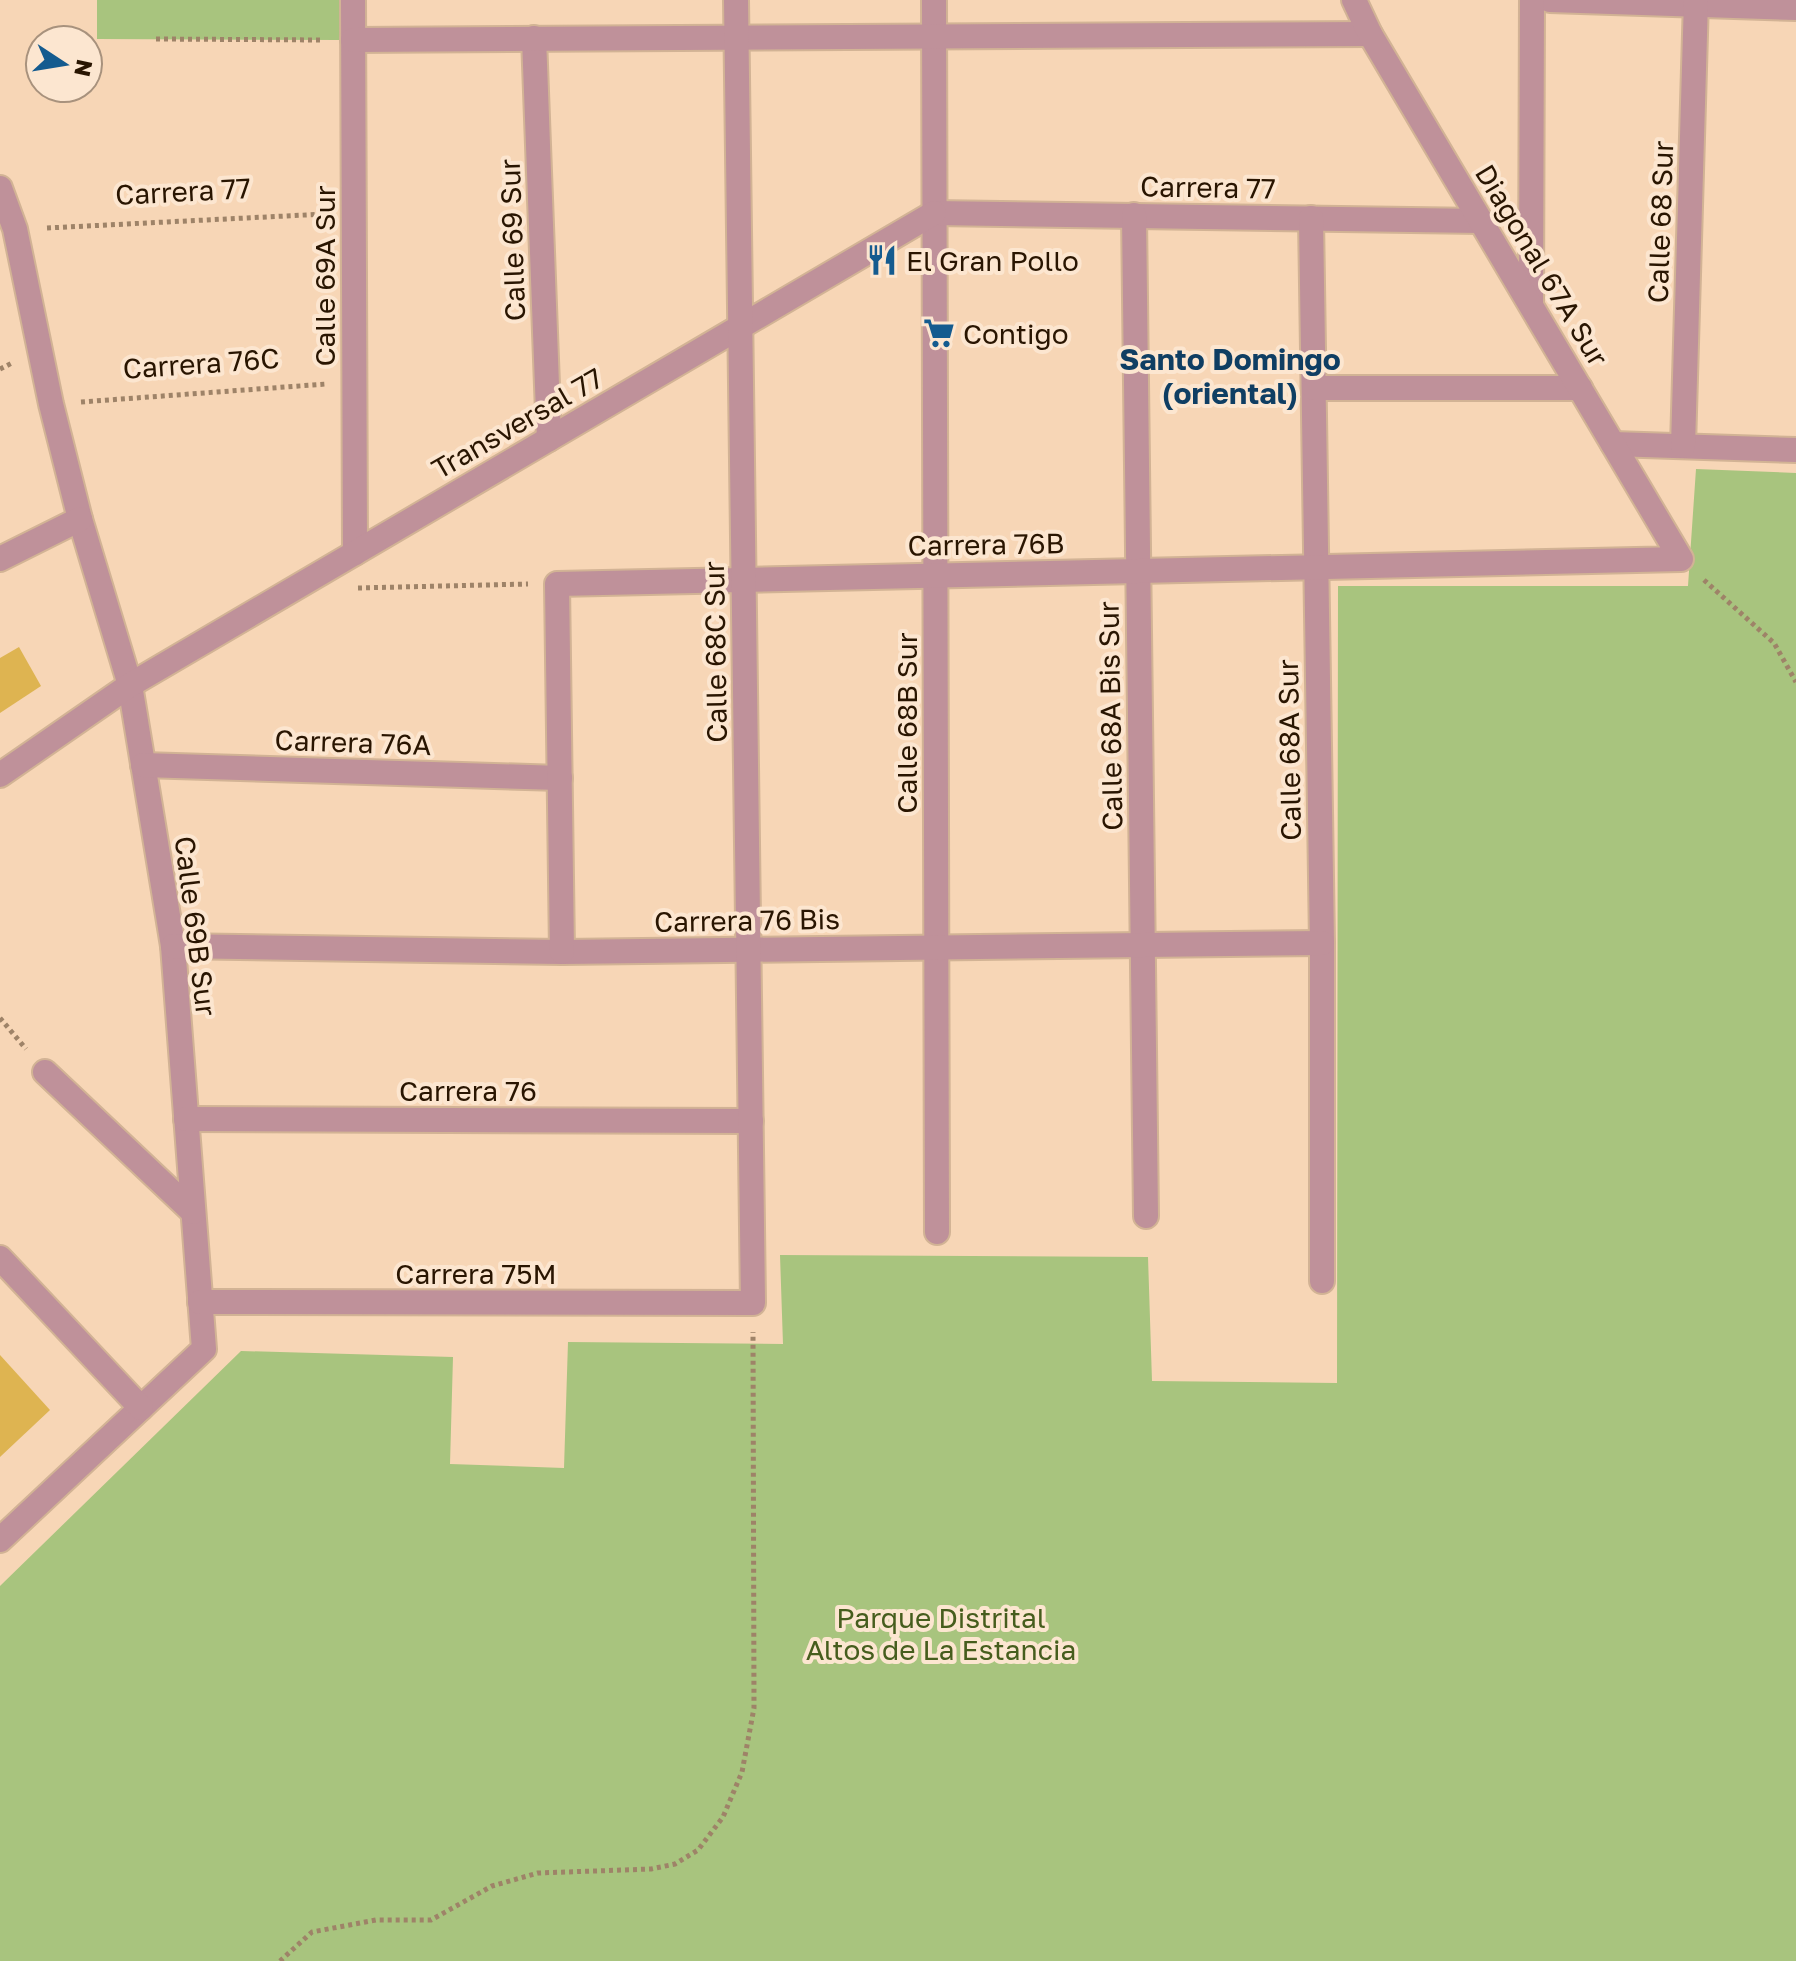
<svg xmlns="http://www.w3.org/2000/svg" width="1796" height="1961" viewBox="0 0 1796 1961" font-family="'Golos Text',sans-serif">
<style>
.green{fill:#a8c47e}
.building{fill:#deb451}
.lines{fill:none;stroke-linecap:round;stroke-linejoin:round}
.minor-casing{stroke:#d2b395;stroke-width:28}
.path{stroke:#9e8368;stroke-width:5;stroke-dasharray:4 4;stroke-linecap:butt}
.minor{stroke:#bf919a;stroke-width:24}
.labels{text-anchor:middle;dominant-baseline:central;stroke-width:8;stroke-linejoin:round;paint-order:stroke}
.street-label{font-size:28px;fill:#291501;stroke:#fce6d0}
.poi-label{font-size:28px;fill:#291501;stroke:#fce6d0;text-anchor:start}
.park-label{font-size:28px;fill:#465d1d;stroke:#fce6d0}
.neighbourhood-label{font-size:30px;font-weight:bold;fill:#0f3e63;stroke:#fce6d0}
</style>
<rect width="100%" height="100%" fill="#f7d6b6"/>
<g class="green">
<path d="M97,0h243v40l-243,-1z"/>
<path d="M1696,469l100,4v1488h-1796v-375l241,-235 212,6 -3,107 114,4 4,-126 215,2 -3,-89 368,2 4,124 185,2 1,-797h350z"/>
</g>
<g class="building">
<path d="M19,647l22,39 -41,27v-55z"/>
<path d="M0,1355l50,55 -50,47z"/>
</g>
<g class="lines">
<defs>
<g id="minor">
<path d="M353,0l2,553"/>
<path d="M934,0l3,1232"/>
<path d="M1550,0l246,8"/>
<path d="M534,38l15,401"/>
<path d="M353,40l1017,-6"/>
<path d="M0,188l15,41 36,175 29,115 50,166 43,261 31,403 -204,191"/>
<path d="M934,213l547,8"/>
<path d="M1134,215l12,1001"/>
<path d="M1311,218l11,725v338"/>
<path d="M1531,302l1,-302"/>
<path d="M1314,388h266"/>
<path d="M1613,444l183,6"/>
<path d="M1683,446l13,-446"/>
<path d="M0,559l80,-40"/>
<path d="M143,765l417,13"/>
<path d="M0,775l130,-90 804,-472"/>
<path d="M173,946l389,6 760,-9"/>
<path d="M562,952l-5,-368 1124,-25 -311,-525 -16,-34"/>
<path d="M45,1072l148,140"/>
<path d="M186,1119l565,2"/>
<path d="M0,1258l141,150"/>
<path d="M200,1302l553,1 -17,-1303"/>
</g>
</defs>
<use href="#minor" class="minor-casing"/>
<g class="path">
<path d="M156,39l168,1"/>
<path d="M47,228l278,-14"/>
<path d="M0,369l12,-6"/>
<path d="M81,402l245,-18"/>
<path d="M1704,580l70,63 22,39"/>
<path d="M358,588l170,-4"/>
<path d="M0,1018l26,31"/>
<path d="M280,1961l32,-29 64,-12h55l61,-34 46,-13 113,-4 24,-5 23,-14 25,-33 19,-45 12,-64 -1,-376"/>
</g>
<use href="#minor" class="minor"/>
</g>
<defs>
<symbol id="restaurant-bare" viewBox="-9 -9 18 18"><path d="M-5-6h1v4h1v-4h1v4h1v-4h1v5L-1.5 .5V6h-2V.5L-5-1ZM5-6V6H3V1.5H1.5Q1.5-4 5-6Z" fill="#145b8f" stroke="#fce6d0" stroke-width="2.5" paint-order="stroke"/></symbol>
<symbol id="supermarket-bare" viewBox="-9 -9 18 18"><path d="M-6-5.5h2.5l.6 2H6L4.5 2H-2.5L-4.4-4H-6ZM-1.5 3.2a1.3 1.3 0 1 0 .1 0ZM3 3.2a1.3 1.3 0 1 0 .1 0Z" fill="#145b8f" stroke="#fce6d0" stroke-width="2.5" paint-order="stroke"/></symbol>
</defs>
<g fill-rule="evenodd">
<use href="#restaurant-bare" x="860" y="238" width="44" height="44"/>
<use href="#supermarket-bare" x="917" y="311" width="44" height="44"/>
</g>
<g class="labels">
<g class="street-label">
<text transform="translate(1208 187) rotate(1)">Carrera 77</text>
<text transform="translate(183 191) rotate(-3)">Carrera 77</text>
<text transform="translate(1660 222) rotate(-88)">Calle 68 Sur</text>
<text transform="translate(512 240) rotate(-92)">Calle 69 Sur</text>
<text transform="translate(1542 265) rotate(59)">Diagonal 67A Sur</text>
<text transform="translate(324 276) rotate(-90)">Calle 69A Sur</text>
<text transform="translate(201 363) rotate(-4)">Carrera 76C</text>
<text transform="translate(517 423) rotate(-30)">Transversal 77</text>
<text transform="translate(986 544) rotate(-1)">Carrera 76B</text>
<text transform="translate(715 652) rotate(-91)">Calle 68C Sur</text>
<text transform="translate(1110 716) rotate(-91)">Calle 68A Bis Sur</text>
<text transform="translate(906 723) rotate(-90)">Calle 68B Sur</text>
<text transform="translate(353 742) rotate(2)">Carrera 76A</text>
<text transform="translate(1289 750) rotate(-91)">Calle 68A Sur</text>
<text transform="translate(747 920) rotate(-1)">Carrera 76 Bis</text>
<text transform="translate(196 926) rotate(83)">Calle 69B Sur</text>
<text x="468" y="1090">Carrera 76</text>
<text x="476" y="1273">Carrera 75M</text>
</g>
<g class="poi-label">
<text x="906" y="260">El Gran Pollo</text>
<text x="963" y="333">Contigo</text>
</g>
<g class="park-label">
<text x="941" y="1617">Parque Distrital<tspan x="941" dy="32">Altos de La Estancia</tspan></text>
</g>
<g class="neighbourhood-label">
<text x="1230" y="359">Santo Domingo<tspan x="1230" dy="34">(oriental)</tspan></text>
</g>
</g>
<g transform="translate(64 64) rotate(102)"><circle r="38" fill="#fce6d0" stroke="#a8927d" stroke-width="2"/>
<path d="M0-6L14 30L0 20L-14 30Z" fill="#145b8f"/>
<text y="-12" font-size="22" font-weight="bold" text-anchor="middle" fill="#291501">N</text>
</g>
</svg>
